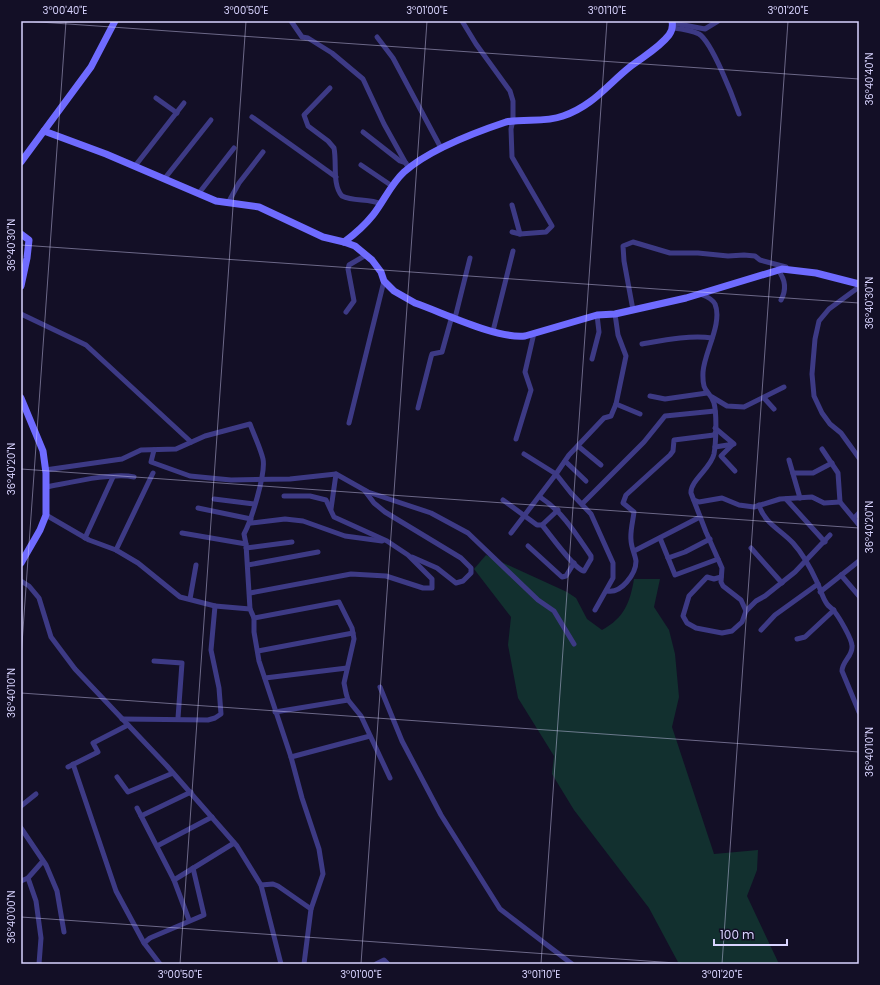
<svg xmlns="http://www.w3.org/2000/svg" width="880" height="985" viewBox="0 0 880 985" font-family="Poppins,sans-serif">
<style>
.green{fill:#12302f}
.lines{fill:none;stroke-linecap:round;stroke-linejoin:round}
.street{stroke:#3d3a85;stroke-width:5}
.secondary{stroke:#6f6bff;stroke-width:7}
.ticks{fill:none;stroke:#d9d4ff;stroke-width:1;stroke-opacity:0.45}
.neatline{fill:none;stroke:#d9d4ff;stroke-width:1.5}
.ticks-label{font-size:10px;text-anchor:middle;fill:#d9d4ff}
</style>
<rect width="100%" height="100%" fill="#130f26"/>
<path class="green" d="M486,555l81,37 9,6 11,21 15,11c22,-12 28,-27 32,-51h26l-6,28 15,23 6,24 4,43 -7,30 42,127 44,-4 -1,20 -10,26 32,68h-100l-30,-56 -75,-98 -22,-36 2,-18 -36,-58 -10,-53 3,-28 -37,-48z"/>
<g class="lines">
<g class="street">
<path d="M291,21l11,16 6,1 24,15 31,26 21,45 25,45"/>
<path d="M462,21l14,23 34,47 3,10v19l-2,9 1,28 40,69 -6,6 -26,2 -8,-2"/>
<path d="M673,23l32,6 13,-8"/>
<path d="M672,28c9,1 19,2 27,6 13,8 34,63 40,80"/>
<path d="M377,37l16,21 48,90"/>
<path d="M330,88l-26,27 4,11 20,15 6,7c3,15 -2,37 8,48 12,6 27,2 39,8"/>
<path d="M156,98l21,15"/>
<path d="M252,117l84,60"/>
<path d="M363,132l37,29 6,2"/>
<path d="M361,165l31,21"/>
<path d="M135,166l49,-63"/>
<path d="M165,178l46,-58"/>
<path d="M199,193l35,-45"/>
<path d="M228,203l11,-20 24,-31"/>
<path d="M512,205l8,29"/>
<path d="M778,270c7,9 9,19 3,30"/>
<path d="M859,287l-30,22 -10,12 -4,18 -3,35 2,22 8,17 8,11 11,9 18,25"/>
<path d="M700,294c5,2 12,4 15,10 8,19 -11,49 -12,68 -1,23 6,16 11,31 3,11 2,40 0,51 -3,14 -24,27 -23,39l15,39 16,36 -1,14 2,4 18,14 5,11"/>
<path d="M633,310l-9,-49 -1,-15 10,-4 37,11h28l30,3 16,-1 11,1 5,4 26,7"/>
<path d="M346,312l8,-11 -6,-32 1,-4 17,-10"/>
<path d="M21,314l65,31 105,97"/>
<path d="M455,318l15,-60"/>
<path d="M493,331l20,-80"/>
<path d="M642,344c23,-4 48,-9 70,-6"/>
<path d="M592,359l7,-27 -2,-17"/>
<path d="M650,396l15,3 42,-6"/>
<path d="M712,397l15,9 17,1 40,-20"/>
<path d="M764,398l10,11"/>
<path d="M616,404l24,10"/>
<path d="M418,408l13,-51 1,-3 10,-2 10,-36"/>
<path d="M349,423l35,-142"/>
<path d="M516,439l15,-49 -6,-18 9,-39"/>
<path d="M733,444l-12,12 14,15"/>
<path d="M578,446l23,19"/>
<path d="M715,447l19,-3 -19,-16"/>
<path d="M822,449l16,24 2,29 19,23"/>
<path d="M154,450l-3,12 39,14 41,4 59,-1 46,-5 32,18 63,21 37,20 70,67 16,11 20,33"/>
<path d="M789,460l11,38"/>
<path d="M565,461l21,20"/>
<path d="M45,470l77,-11 19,-9 35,-1 29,-13 45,-12c4,11 10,23 13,35 3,15 -12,62 -19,75l2,10"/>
<path d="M793,473h20l19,-10"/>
<path d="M46,487c22,-4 68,-15 88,-10"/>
<path d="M365,491l9,12 11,9 76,46 10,10v5l-8,8 -7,2 -19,-15 -25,-11"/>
<path d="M214,499l40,5"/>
<path d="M786,499l39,43"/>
<path d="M503,500l34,25h5c7,8 33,45 42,46l7,-12v-3c-15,-22 -28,-44 -51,-59"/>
<path d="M694,500l5,2 23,-4 17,7 15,2 26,-8 32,-2 12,6 16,-1"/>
<path d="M582,504l62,-62 21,-26 50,-5"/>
<path d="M759,505c5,18 22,25 34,38 10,11 18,26 24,39 4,8 5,15 10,22 2,3 5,4 7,7 5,6 18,28 18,35 1,10 -10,15 -10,25l17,41"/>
<path d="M198,508l53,11"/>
<path d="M331,509l5,-35"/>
<path d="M46,515l43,25 27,10 22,13 42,34 35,9 -4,44 8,38 2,26 -6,4 -7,2 -86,-1"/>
<path d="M854,518l5,-5"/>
<path d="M251,523l34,-4 18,2 42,15 37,5"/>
<path d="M542,525l16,-15"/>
<path d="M182,533l64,11 4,65"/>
<path d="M511,533l45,-59 -32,-20"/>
<path d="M85,538l28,-61"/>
<path d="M660,538l15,37 43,-16"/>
<path d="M528,546l34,31 4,-1 8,-13"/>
<path d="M246,548l46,-6"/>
<path d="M751,548l31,35"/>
<path d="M116,550l37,-77"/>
<path d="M634,551l66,-34"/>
<path d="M668,558l17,-6 25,-13"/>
<path d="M248,565l70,-13"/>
<path d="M841,575l18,21"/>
<path d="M721,577l-7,2 -7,-2 -18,19 -6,20 4,7 9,5 26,5 10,-2 10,-9 4,-11 10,-10 9,-5 30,-24 35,-37"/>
<path d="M21,581l8,5 10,12 12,39 24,32 92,97 70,80 24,39 20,79"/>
<path d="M607,591c14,3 29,-17 29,-30 -1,-7 -5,-14 -5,-21 -1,-9 2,-19 3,-28l-11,-9 3,-8 44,-40 3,-4 1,-11 40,-5 1,-2"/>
<path d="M820,592l39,-31"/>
<path d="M250,593l101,-19 35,2 37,12h9v-9l-24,-24 -21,-14 -53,-24 -8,-17 -16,-4h-26"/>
<path d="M190,599l6,-34"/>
<path d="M215,606l35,3 4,9v14l5,29 32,96 11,41 17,51 4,25 -12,35"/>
<path d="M595,610l18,-32v-15l-22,-49 -20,-21 -15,-19 13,-19 35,-37 7,-2 5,-12 10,-48 -8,-21 -3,-21"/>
<path d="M254,618l85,-16 13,26 2,11 -10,44 2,10 2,7 13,16 29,62"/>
<path d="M761,630l14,-15 43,-31"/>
<path d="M797,639l8,-2 29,-27"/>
<path d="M258,651l95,-18"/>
<path d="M154,661l28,2 -4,55"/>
<path d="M265,678l82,-10"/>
<path d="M380,687l22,54 39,74 59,94 72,55"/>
<path d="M275,712l73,-12"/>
<path d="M291,757l79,-21"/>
<path d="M73,764l43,127 28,52"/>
<path d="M68,767l30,-15 -5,-9 35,-18"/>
<path d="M117,777l11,15 45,-19"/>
<path d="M21,806l15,-12"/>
<path d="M137,808l37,72 15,40"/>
<path d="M141,816l50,-24"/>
<path d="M21,828l25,37 11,26 7,41"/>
<path d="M157,846l55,-29"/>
<path d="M174,880l60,-37"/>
<path d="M21,881l7,-3"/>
<path d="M261,885l12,-1 5,2 33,23 -7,55"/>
<path d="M39,964l2,-26 -5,-37 -8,-23 15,-17"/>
<path d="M160,964l-16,-21 6,-5 54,-23 -11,-47"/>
<path d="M376,964l8,-4 4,4"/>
</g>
<g class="secondary">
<path d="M44,131l62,23 110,47 43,6 64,30 21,5 11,4 17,14 9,12 3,9 10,10 21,12c29,10 82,36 110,33l72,-21 18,-1 71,-16 96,-29 34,4 43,11"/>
<path d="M21,162l70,-95 24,-46"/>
<path d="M21,234l8,6 -2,18 -6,28"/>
<path d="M344,242c11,-8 21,-17 29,-27 11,-14 18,-31 31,-43 26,-23 69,-39 102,-50 19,-4 38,1 57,-6 30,-10 45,-32 68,-50 13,-10 28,-18 38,-31 3,-4 4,-9 3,-14"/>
<path d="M21,398l22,53 3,22v42l-6,15 -19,33"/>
</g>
</g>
<path class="ticks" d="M25,21l834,58M21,245l838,58M21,469l838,59M21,658l45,-637M21,693l838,59M21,917l669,47M180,964l66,-943M361,964l66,-943M541,964l66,-943M722,964l66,-943"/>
<rect width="880" height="985" fill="none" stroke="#130f26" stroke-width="44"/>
<path d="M714 939v6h73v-6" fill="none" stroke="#d9d4ff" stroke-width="2"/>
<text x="720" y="939" font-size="12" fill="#d9d4ff" stroke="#130f26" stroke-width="3" paint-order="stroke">100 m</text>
<rect x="22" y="22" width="836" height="941" class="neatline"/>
<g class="ticks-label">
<text x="65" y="14">3°00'40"E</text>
<text x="246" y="14">3°00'50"E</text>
<text x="427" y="14">3°01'00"E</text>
<text x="607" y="14">3°01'10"E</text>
<text x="788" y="14">3°01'20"E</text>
<text transform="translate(869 79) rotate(-90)" y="4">36°40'40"N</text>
<text transform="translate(11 245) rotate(-90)" y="4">36°40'30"N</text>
<text transform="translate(869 303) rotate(-90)" y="4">36°40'30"N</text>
<text transform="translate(11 469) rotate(-90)" y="4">36°40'20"N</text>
<text transform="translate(869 527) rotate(-90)" y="4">36°40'20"N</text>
<text transform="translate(11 693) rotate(-90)" y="4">36°40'10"N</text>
<text transform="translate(869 752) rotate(-90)" y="4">36°40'10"N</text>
<text transform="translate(11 917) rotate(-90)" y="4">36°40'00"N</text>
<text x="180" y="978">3°00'50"E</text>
<text x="361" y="978">3°01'00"E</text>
<text x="541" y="978">3°01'10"E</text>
<text x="722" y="978">3°01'20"E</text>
</g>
</svg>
